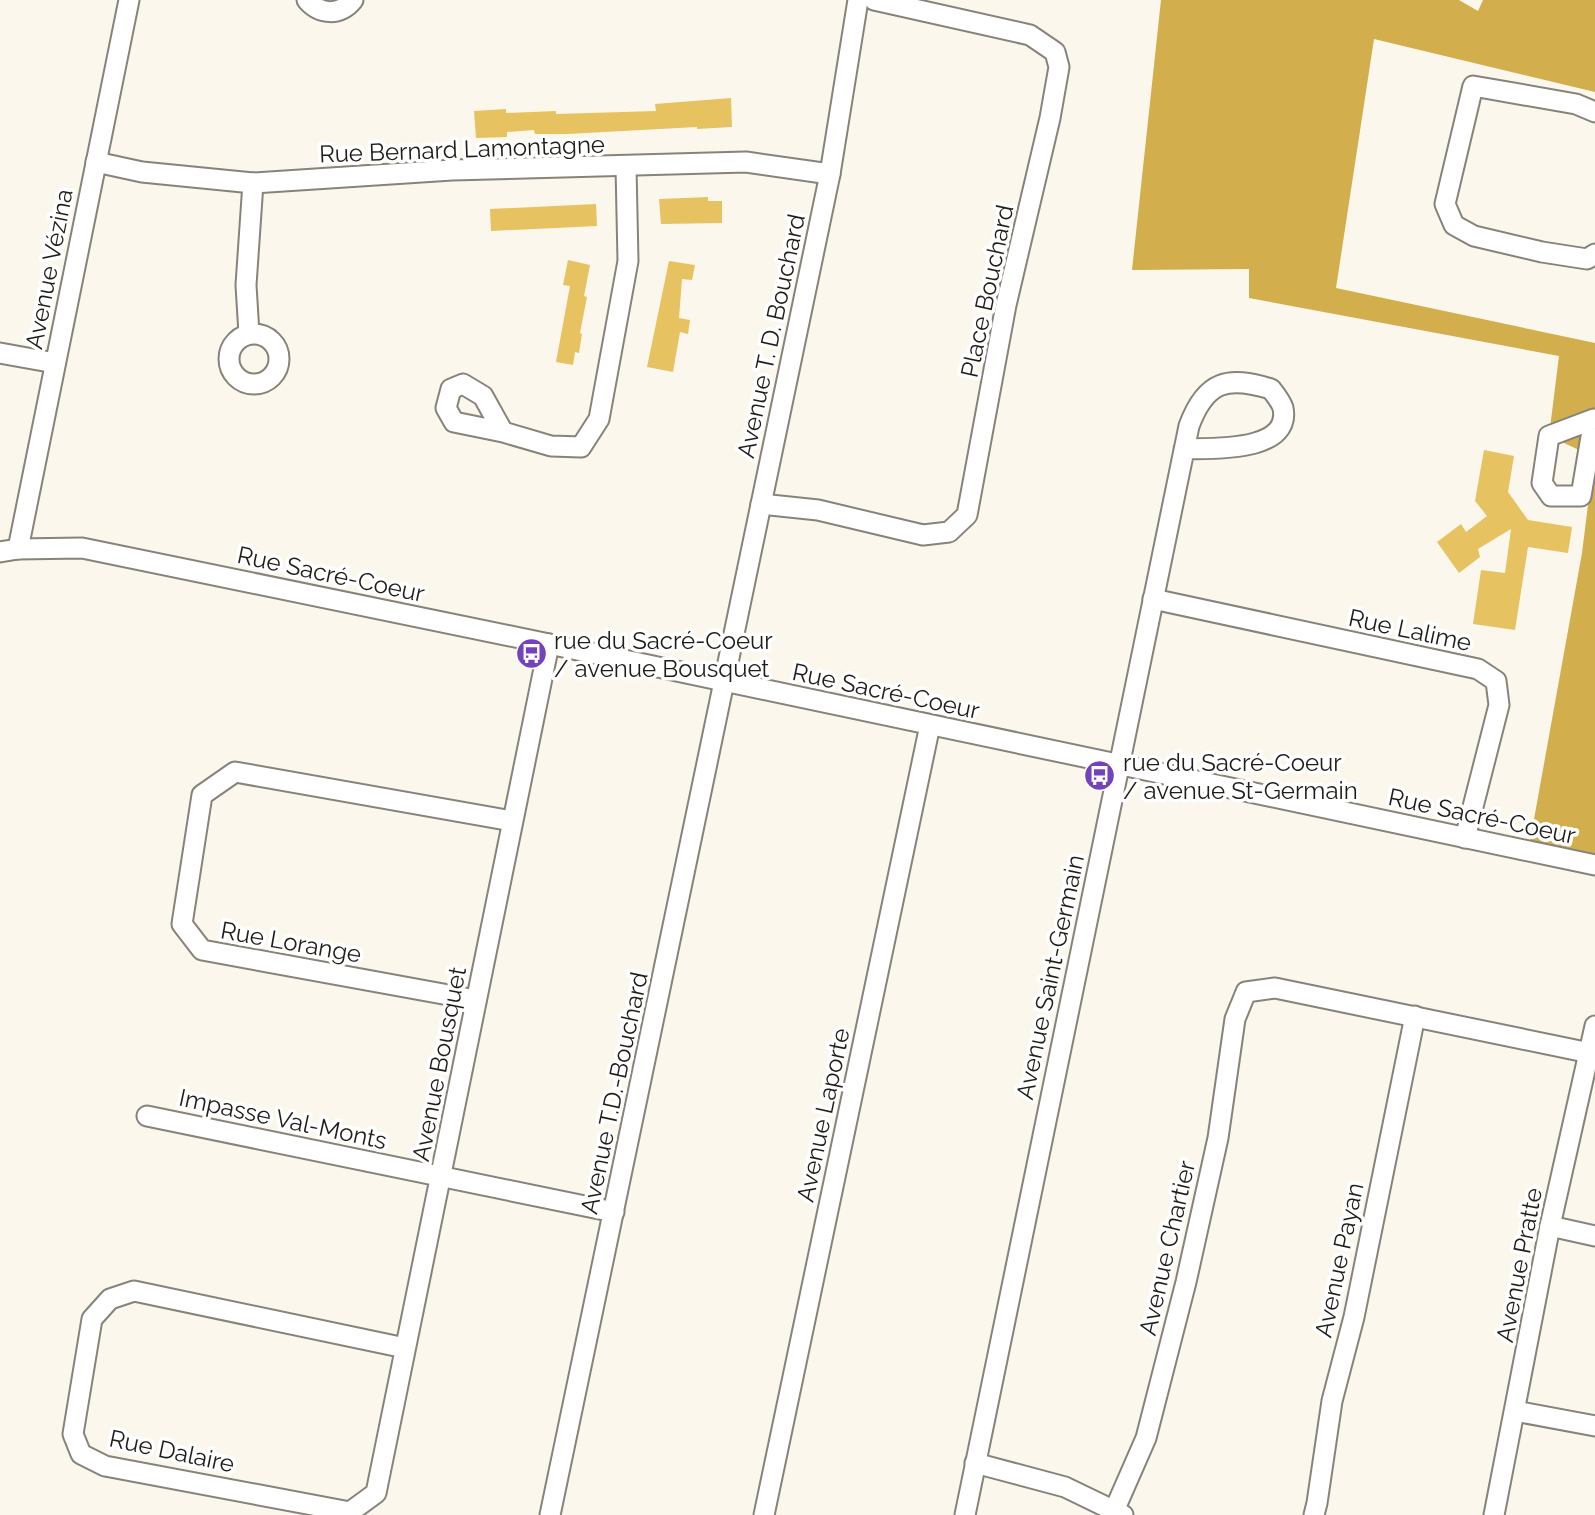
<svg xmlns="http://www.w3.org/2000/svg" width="1595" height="1515" viewBox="0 0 1595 1515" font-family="Raleway,sans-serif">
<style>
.forest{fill:#d2ae4c}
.building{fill:#e7c261}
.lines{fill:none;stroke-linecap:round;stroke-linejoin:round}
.minor-casing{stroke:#878379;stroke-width:23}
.minor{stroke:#fff;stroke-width:19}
.labels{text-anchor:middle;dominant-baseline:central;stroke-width:7;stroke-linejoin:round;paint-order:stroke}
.street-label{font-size:24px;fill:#1f1d19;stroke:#fff}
.poi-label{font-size:24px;fill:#1f1d19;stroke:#fff;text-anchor:start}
</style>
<rect width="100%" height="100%" fill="#fbf7ec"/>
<path class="forest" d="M1161,0h298l19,11 5,-11h112v92l-221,-53 -38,249 259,55v518l-66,-14 53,-294 12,-96 -45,-21 10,-80 -310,-58v-29l-117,1z"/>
<g class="building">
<path d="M731,98l1,29 -35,2v-2l-130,7h-32l-1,-4 -27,2v5l-31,1 -2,-27 32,-2v4l50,-2v3l100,-3 -1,-7z"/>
<path d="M708,197v4h14v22l-61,1 -2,-25z"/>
<path d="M596,204l1,22 -106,5 -1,-22z"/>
<path d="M568,260l22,5 -6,31 3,1 -7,36 2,1 -3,19 -4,-1 -2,13 -17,-3 14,-76 -7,-1z"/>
<path d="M669,261l26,4 -3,15 -10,-1 -3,39 11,2 -2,14 -8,-2 -7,40 -26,-5z"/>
<path d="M1484,450l30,6 -6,36 20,28 44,7 -4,26 -40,-6 -13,83 -42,-6 8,-54 24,3 6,-44 -33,20 2,8 -21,16 -22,-31 24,-18 5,8 21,-16 -12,-15z"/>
</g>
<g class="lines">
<defs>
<g id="minor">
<path d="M307,0c13,15 33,16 46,0"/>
<path d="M1595,112l-19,-8 -103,-18 -28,118 9,21 20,11 68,16 45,7 8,-5"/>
<path d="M96,162l46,10 111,11 199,-13 294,-8 84,12"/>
<path d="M249,334l-3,-49 7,-102"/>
<circle cx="254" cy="359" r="25"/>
<path d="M0,353l55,10"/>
<path d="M1594,419l-13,77h-30l-9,-13 7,-47 45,-17h1"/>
<path d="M503,432l-49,-10 -8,-14 5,-19 12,-5 20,12 20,36 48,14 30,1 18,-28 29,-158 -2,-94"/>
<path d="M761,504l57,6 105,25 26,-3 18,-17 39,-210 44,-187 9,-51 -4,-15 -25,-17 -156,-35"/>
<path d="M18,549l111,-549"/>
<path d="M0,552l18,-3 64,-1 467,96 1046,221"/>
<path d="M1153,599l325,70 18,12 3,24 -34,133"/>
<path d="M476,1000l-274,-50 -20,-26 20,-129 33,-23 277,49"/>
<path d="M147,1116l467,96"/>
<path d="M1550,1226l45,10"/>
<path d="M405,1348l-271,-57 -24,8 -18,20 -19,115 8,20 24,12 245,46 26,-19 173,-849"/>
<path d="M1515,1411l80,15"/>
<path d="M975,1463l90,24 58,28"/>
<path d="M1114,1511l32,-73 40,-156 32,-144 17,-119 11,-27 29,-4 315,65"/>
<path d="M550,1515l280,-1341 28,-174"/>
<path d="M764,1515l166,-790"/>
<path d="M965,1515l224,-1089c17,-46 39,-50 82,-37 4,5 10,13 12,19 9,45 -73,40 -99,41"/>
<path d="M1314,1515l3,-12 15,-102 22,-84 61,-301"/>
<path d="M1494,1515l56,-289 45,-200"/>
</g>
</defs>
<use href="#minor" class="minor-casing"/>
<use href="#minor" class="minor"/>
</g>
<defs>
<symbol id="bus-disc" viewBox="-11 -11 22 22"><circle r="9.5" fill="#7443bb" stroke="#fff"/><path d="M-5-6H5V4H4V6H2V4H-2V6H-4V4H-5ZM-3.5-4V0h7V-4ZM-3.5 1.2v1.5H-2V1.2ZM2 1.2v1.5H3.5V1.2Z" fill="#fff"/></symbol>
</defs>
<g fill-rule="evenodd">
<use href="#bus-disc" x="514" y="636" width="35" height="35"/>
<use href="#bus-disc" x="1082" y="758" width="35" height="35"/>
</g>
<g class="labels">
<g class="street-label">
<text transform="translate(462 149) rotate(-2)">Rue Bernard Lamontagne</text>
<text transform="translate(49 269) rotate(-79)">Avenue Vézina</text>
<text transform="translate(987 291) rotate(-78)">Place Bouchard</text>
<text transform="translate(771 336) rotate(-78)">Avenue T. D. Bouchard</text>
<text transform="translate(331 574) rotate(12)">Rue Sacré-Coeur</text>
<text transform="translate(1410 630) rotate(12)">Rue Lalime</text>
<text transform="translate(886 691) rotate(12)">Rue Sacré-Coeur</text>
<text transform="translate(1482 816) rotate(12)">Rue Sacré-Coeur</text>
<text transform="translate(291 942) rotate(10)">Rue Lorange</text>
<text transform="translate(1050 977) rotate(-78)">Avenue Saint-Germain</text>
<text transform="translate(439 1064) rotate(-79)">Avenue Bousquet</text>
<text transform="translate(614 1093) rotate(-78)">Avenue T.D.-Bouchard</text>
<text transform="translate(823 1115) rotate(-78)">Avenue Laporte</text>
<text transform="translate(283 1119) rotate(12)">Impasse Val-Monts</text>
<text transform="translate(1167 1248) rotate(-77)">Avenue Chartier</text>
<text transform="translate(1339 1260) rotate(-78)">Avenue Payan</text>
<text transform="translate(1519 1265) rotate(-79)">Avenue Pratte</text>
<text transform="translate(172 1451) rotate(12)">Rue Dalaire</text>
</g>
<g class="poi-label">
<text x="554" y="640">rue du Sacré-Coeur<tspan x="554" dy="28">/ avenue Bousquet</tspan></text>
<text x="1123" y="762">rue du Sacré-Coeur<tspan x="1123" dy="28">/ avenue St-Germain</tspan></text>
</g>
</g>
</svg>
